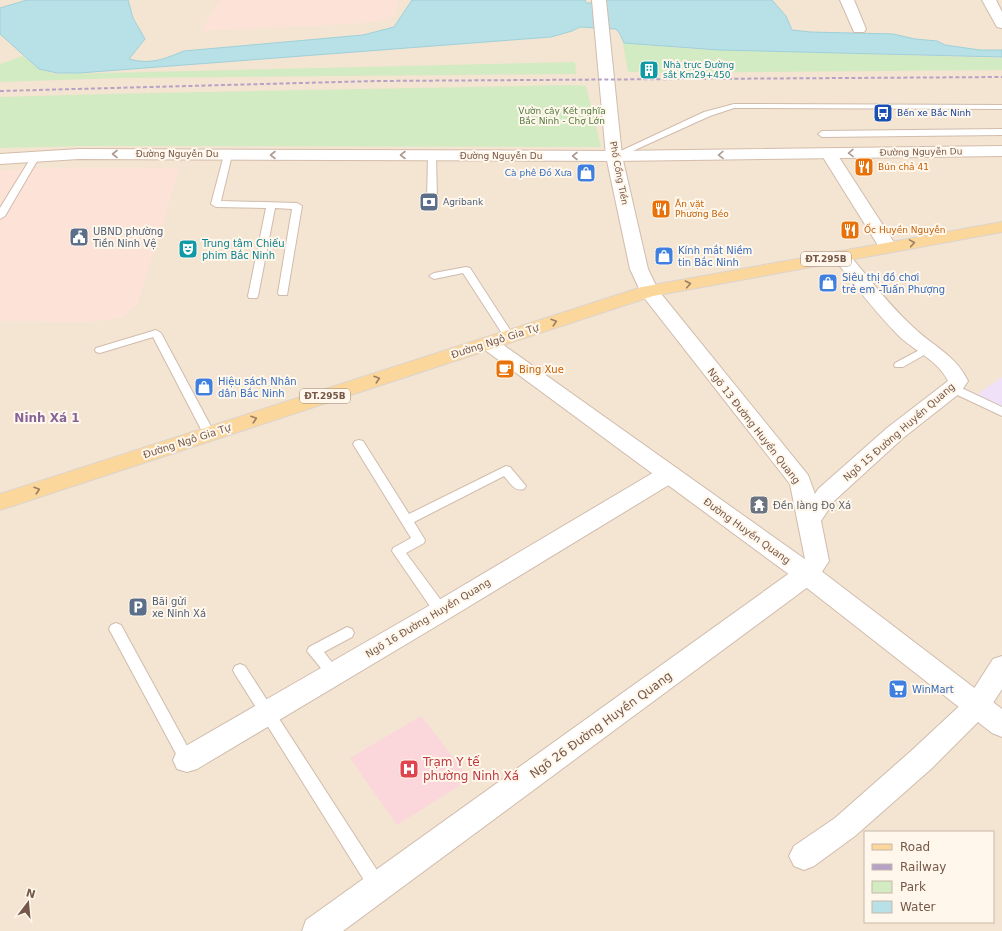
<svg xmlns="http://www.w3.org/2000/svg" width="1002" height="931" viewBox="0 0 1002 931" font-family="'DejaVu Sans',sans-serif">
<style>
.residential{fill:#f4e4d2;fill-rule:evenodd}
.commercial{fill:#fde2d8}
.education{fill:#f0e1f9}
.medical{fill:#fbd7dc}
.green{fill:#d3ebc2}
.water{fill:#b8e1e7;stroke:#9ed0d9}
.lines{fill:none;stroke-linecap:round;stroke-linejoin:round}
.service-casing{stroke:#d0bcad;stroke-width:2}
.minor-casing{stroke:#d0bcad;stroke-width:2}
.tertiary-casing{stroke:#d0bcad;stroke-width:2}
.secondary-casing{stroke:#d4bcaa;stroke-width:2}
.primary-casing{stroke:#dbd4d0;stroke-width:2}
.service{fill:#fff;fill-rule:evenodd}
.minor{fill:#fff;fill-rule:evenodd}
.tertiary{fill:#fff;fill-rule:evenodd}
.secondary{fill:#fff;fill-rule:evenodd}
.primary{fill:#fcd79b;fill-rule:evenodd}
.rail{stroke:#b5a2c6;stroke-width:2;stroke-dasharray:4 2.5;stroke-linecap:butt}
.oneway{stroke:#ad9b92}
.oneway2{stroke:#9e7e62}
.labels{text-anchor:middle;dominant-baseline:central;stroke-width:4;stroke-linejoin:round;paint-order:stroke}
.far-culture-label{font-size:9px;fill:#0d838f;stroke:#fff7eb;text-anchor:start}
.far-park-label{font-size:9px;fill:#537c41;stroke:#fff7eb}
.far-transit-label{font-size:9px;fill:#164399;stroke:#fff7eb;text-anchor:start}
.far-street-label{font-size:9px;fill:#765849;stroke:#fff7eb}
.far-food-label{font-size:9px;fill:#c56008;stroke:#fff7eb;text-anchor:start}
.far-shop-label{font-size:9px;fill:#366cbe;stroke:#fff7eb;text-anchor:end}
.far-service-label{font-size:9px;fill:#4e5e75;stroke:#fff7eb;text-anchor:start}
.shield{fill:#fff7eb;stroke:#9f887a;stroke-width:1}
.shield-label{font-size:9px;font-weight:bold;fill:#765849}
.service-label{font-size:10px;fill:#4e5e75;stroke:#fff7eb;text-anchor:start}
.culture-label{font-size:10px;fill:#0d838f;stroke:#fff7eb;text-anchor:start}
.shop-label{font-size:10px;fill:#366cbe;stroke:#fff7eb;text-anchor:start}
.street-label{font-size:10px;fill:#765849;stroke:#fff7eb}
.food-label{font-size:10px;fill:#c56008;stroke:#fff7eb;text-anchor:start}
.worship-label{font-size:10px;fill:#5b616d;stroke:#fff7eb;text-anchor:start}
.quarter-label{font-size:12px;font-weight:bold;fill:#876499;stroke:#fff7eb}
.near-street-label{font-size:12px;fill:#765849;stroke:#fff7eb}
.near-health-label{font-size:12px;fill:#be3a42;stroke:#fff7eb;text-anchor:start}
</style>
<rect width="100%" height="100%" fill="#fdf3e4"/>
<path class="residential" d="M0,0h1002v931h-1002zM865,832h128v90h-128z"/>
<g class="commercial">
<path d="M220,0h179l-5,17 -11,3 -18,3 -164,8z"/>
<path d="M25,168h155l-42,135 -16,15 -36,4 -86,-1v-150z"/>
</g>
<path class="education" d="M1002,377v40l-34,-16z"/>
<path class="medical" d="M421,716l49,63 -73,46 -47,-67z"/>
<g class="green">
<path d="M623,43l71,6 308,9v12l-343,3 -2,-6h-18v5h-11z"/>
<path d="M23,56c11,9 19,16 34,18l518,-12 1,12 -455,4 -121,4v-18z"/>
<path d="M571,85l15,1 15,61 -518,-1 -83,2v-51l105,-3z"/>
</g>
<path class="water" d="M27,0h101l5,18 12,21 -16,20c22,6 35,0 55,-8l179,-16 31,-8 18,-27h173l1,3h20l1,-3h165l14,16 6,14 18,2 83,2 22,5 22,2 8,4 35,5h22v7l-283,-7 -95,-7 -4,-9 -4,-5 -36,-2 -8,4 -21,6 -472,36h-22l-18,-4 -39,-35v-26z"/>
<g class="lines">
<defs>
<g id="service">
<path d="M734,104l268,1v4l-268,-1 -24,8 -93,42 -3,1 -4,-3 94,-44z"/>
<path d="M1002,129v6l-180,2 -4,-3 4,-3z"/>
<path d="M228,152l4,3 -11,46 76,2 5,3 -15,89h-8l-1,-2 14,-84 -17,-1 -17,88 -1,2h-8l-1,-2 18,-88 -50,-1 -5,-3 13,-49z"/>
<path d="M432,152l4,3 1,43 -5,3 -5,-3 1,-43z"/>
<path d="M36,153l4,3 -35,60 -5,3v-11l32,-52z"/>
<path d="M466,267l4,1 44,68 -1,2h-8l-42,-65 -29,6 -5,-3 5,-3z"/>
<path d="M156,330l5,3 54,101 -2,3h-8l-52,-100 -53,16 -4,-1 -1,-2 1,-2z"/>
<path d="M927,346l5,3 -1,2 -28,16h-8l-1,-2 1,-2z"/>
<path d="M953,384l49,23v9l-53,-25 -2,-3 2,-3z"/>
<path d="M359,440l4,1 46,73 97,-48 4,1 16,19 -2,3c-9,3 -14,-6 -20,-13l-90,46 11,18 -1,3 -18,10 40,54 2,4 -2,4 -5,1 -5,-1 -44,-64 1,-3 18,-10 -58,-94 2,-3z"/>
<path d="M116,623l5,2 71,130 3,5 -3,5 -5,2 -5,-2 -73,-136 2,-4z"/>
<path d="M347,627l5,2 2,4 -2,4 -28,15 17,22 -2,4 -5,2 -5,-2 -22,-27 2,-4z"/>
<path d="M240,664l5,2 139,215 2,6 -2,6 -6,2 -6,-2 -137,-219 -2,-4 2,-4z"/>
</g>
<g id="minor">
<path d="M592,0h14l16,156 26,113 10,21 150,185 7,19 3,-5 69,-61 61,-47c-10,-21 -34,-30 -50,-46 -23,-23 -43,-50 -63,-75l-3,-4 3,-4 6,-1 6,1c21,25 41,52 65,74 20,20 43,28 56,55l-8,12 -57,45 -69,63 -13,20 8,40 -13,20 -473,350h-41l4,-11 492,-353 7,-8 -15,-75 -148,-189 -12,-26 -24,-113z"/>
<path d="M840,0h14l12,29 -2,3h-10z"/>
<path d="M982,0h14l6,12v16l-5,-1z"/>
<path d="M829,149l6,2 62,96 -3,4 -6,1 -6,-1 -3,-4 -58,-93 2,-3z"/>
<path d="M669,466l8,2 3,6 -3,6 -227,138 -253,151 -10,3 -10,-3 -4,-9 4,-9 255,-147 229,-136z"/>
<path d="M1002,656v33l-16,25 -55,55 -76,67 -41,30 -10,4 -10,-4 -5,-10 5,-10 41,-28 76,-67 57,-53 25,-39z"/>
</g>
<path id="tertiary" d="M488,337l7,2 321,228 186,142v28l-10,-4 -194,-152 -317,-234 -3,-4 3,-4z"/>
<path id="secondary" d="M1002,146v10l-388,5 -535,-2 -79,5v-10l79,-5 535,2z"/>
<path id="primary" d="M1002,222v10l-349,64 -653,214v-16l642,-207z"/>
</defs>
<use href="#service" class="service-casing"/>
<use href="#minor" class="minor-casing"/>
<use href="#tertiary" class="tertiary-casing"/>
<use href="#secondary" class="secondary-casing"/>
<use href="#primary" class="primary-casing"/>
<use href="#service" class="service"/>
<use href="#minor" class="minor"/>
<use href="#tertiary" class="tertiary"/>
<use href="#secondary" class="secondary"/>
<use href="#primary" class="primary"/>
<path class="rail" d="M0,91l376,-10 626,-4"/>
</g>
<defs><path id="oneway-chevron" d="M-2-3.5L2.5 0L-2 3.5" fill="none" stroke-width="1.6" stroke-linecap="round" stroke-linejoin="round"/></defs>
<g class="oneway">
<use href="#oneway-chevron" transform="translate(851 153) rotate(179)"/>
<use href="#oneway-chevron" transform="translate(115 154) rotate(-180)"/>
<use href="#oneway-chevron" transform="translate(273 155) rotate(-180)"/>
<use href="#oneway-chevron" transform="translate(403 155) rotate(-180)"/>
<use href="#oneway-chevron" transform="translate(721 155) rotate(179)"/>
<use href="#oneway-chevron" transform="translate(575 156) rotate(-180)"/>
</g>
<g class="oneway2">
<use href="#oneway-chevron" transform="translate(912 243) rotate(-10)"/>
<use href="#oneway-chevron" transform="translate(688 284) rotate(-11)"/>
<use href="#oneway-chevron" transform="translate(554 322) rotate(-18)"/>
<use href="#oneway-chevron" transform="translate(377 379) rotate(-18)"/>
<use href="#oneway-chevron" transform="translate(254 419) rotate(-18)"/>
<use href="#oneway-chevron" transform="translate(37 490) rotate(-18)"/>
</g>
<defs>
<symbol id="building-square" viewBox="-11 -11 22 22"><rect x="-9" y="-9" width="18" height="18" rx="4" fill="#0f9aa8" stroke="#fff7eb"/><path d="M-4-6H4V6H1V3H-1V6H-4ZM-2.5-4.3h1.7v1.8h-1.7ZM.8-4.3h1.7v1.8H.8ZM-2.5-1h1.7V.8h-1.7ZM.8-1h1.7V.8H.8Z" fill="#fff"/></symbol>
<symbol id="bus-square" viewBox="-11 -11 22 22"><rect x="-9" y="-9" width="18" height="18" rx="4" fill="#1a4fb4" stroke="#fff7eb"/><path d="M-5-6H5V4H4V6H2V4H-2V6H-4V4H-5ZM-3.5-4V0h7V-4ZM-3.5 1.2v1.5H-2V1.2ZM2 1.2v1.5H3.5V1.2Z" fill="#fff"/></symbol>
<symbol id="restaurant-square" viewBox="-11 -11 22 22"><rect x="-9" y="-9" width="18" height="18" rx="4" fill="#e8710a" stroke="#fff7eb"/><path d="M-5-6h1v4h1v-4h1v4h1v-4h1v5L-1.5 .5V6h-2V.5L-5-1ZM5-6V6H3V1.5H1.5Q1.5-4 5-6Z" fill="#fff"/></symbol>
<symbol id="shop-square" viewBox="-11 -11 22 22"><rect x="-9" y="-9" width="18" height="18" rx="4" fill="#3f7fe0" stroke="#fff7eb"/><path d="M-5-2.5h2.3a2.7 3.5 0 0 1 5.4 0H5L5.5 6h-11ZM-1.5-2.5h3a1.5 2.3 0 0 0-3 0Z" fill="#fff"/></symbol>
<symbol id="bank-square" viewBox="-11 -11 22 22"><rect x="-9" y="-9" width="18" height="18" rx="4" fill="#5c6f8a" stroke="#fff7eb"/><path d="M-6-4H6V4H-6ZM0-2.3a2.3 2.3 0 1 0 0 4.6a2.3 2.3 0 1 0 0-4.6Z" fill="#fff"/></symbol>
<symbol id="civic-square" viewBox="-11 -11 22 22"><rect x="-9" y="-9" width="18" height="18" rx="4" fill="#5c6f8a" stroke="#fff7eb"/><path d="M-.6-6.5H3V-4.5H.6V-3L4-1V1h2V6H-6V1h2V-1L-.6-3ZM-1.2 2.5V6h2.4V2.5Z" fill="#fff"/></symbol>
<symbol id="theatre-square" viewBox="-11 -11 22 22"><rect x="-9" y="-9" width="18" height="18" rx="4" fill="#0f9aa8" stroke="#fff7eb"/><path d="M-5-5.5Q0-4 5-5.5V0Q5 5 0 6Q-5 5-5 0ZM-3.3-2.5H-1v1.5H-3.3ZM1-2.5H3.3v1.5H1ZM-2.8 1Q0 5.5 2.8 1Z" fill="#fff"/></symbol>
<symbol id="cafe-square" viewBox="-11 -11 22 22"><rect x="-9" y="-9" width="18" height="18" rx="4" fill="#e8710a" stroke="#fff7eb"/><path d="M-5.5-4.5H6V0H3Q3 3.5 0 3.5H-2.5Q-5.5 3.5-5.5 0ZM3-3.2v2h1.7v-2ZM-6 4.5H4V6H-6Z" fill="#fff"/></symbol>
<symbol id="temple-square" viewBox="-11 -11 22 22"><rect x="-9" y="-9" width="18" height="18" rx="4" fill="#6b7280" stroke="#fff7eb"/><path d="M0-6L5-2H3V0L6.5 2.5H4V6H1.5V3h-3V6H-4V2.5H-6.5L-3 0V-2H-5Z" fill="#fff"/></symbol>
<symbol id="parking-square" viewBox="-11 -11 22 22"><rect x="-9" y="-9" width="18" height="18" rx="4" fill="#5c6f8a" stroke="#fff7eb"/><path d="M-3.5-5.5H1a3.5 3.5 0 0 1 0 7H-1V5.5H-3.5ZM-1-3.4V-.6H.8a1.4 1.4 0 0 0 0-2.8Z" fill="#fff"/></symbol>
<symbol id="supermarket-square" viewBox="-11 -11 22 22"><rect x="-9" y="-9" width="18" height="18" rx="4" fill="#3f7fe0" stroke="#fff7eb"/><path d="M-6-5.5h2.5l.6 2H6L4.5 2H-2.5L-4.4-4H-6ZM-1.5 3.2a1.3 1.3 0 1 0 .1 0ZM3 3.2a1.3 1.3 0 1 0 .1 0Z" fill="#fff"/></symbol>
<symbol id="hospital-square" viewBox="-11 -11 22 22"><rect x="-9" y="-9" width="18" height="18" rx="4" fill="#e0444e" stroke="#fff7eb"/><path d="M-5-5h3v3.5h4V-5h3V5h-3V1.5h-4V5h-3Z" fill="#fff"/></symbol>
</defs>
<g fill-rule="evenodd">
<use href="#building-square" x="638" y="59" width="22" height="22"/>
<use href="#bus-square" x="872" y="102" width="22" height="22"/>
<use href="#restaurant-square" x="853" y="156" width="22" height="22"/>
<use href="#shop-square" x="575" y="162" width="22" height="22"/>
<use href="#bank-square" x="418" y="191" width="22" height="22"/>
<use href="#restaurant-square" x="650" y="198" width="22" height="22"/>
<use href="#restaurant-square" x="839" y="219" width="22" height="22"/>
<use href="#civic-square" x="68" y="226" width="22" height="22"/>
<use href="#theatre-square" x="177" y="238" width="22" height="22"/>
<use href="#shop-square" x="653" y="245" width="22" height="22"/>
<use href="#shop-square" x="817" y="272" width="22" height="22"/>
<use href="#cafe-square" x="494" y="358" width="22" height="22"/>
<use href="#shop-square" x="193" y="376" width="22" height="22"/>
<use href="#temple-square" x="748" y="494" width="22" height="22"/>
<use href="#parking-square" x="127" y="596" width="22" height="22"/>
<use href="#supermarket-square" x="887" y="678" width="22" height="22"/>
<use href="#hospital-square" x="398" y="758" width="22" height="22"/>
</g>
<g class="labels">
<g class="far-culture-label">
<text x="663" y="65">Nhà trực Đường<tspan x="663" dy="10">sắt Km29+450</tspan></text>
</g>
<g class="far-park-label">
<text x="562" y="111">Vườn cây Kết nghĩa<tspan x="562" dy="10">Bắc Ninh - Chợ Lớn</tspan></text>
</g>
<g class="far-transit-label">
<text x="897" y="113">Bến xe Bắc Ninh</text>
</g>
<g class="far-street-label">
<text transform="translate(921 152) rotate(-1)">Đường Nguyễn Du</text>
<text x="177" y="154">Đường Nguyễn Du</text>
<text x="501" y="156">Đường Nguyễn Du</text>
<text transform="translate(619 173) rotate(79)">Phố Cổng Tiền</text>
</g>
<g class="far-food-label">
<text x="878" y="167">Bún chả 41</text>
<text x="675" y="204">Ăn vặt<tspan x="675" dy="10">Phương Béo</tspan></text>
<text x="864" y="230">Ốc Huyền Nguyễn</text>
</g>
<g class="far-shop-label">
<text x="572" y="173">Cà phê Đồ Xưa</text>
</g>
<g class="far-service-label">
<text x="443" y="202">Agribank</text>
</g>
<g class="shield">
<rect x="801" y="252" width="50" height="14" rx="3"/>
<rect x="300" y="389" width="50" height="14" rx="3"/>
</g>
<g class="shield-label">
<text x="826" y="259">ĐT.295B</text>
<text x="325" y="396">ĐT.295B</text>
</g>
<g class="service-label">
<text x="93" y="231">UBND phường<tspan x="93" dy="12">Tiền Ninh Vệ</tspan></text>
<text x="152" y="601">Bãi gửi<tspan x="152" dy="12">xe Ninh Xá</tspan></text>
</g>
<g class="culture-label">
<text x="202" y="243">Trung tâm Chiếu<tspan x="202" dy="12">phim Bắc Ninh</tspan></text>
</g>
<g class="shop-label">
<text x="678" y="250">Kính mắt Niềm<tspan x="678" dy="12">tin Bắc Ninh</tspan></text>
<text x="842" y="277">Siêu thị đồ chơi<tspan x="842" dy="12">trẻ em -Tuấn Phượng</tspan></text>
<text x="218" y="381">Hiệu sách Nhân<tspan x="218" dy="12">dân Bắc Ninh</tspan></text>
<text x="912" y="689">WinMart</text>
</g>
<g class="street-label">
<text transform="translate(495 341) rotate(-18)">Đường Ngô Gia Tự</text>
<text transform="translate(754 426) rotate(52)">Ngõ 13 Đường Huyền Quang</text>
<text transform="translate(899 432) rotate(-41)">Ngõ 15 Đường Huyền Quang</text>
<text transform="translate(187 441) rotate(-18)">Đường Ngô Gia Tự</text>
<text transform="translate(747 531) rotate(36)">Đường Huyền Quang</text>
<text transform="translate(428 618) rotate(-31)">Ngõ 16 Đường Huyền Quang</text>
</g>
<g class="food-label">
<text x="519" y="369">Bing Xue</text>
</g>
<g class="worship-label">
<text x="773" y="505">Đền làng Đọ Xá</text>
</g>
<g class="quarter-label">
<text x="47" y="418">Ninh Xá 1</text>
</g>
<g class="near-street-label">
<text transform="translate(601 725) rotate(-36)">Ngõ 26 Đường Huyền Quang</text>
</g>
<g class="near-health-label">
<text x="423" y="762">Trạm Y tế<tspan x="423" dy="14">phường Ninh Xá</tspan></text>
</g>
</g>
<rect x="864" y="831" width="130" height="92" fill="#fff7eb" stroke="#c8b7aa"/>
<rect x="872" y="844" width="20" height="6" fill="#fcd79b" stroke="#c8b7aa"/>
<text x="900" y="851" font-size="12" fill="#765849">Road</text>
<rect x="872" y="864" width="20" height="6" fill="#b5a2c6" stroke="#c8b7aa"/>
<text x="900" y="871" font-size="12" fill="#765849">Railway</text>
<rect x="872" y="881" width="20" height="12" fill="#d3ebc2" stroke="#c8b7aa"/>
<text x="900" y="891" font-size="12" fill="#765849">Park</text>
<rect x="872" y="901" width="20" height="12" fill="#b8e1e7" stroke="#c8b7aa"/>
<text x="900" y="911" font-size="12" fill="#765849">Water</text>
<g transform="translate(28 903) rotate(16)" stroke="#fff7eb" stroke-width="3" paint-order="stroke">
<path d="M0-3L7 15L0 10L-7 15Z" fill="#765849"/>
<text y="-6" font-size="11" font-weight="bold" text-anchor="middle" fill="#765849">N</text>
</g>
</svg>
